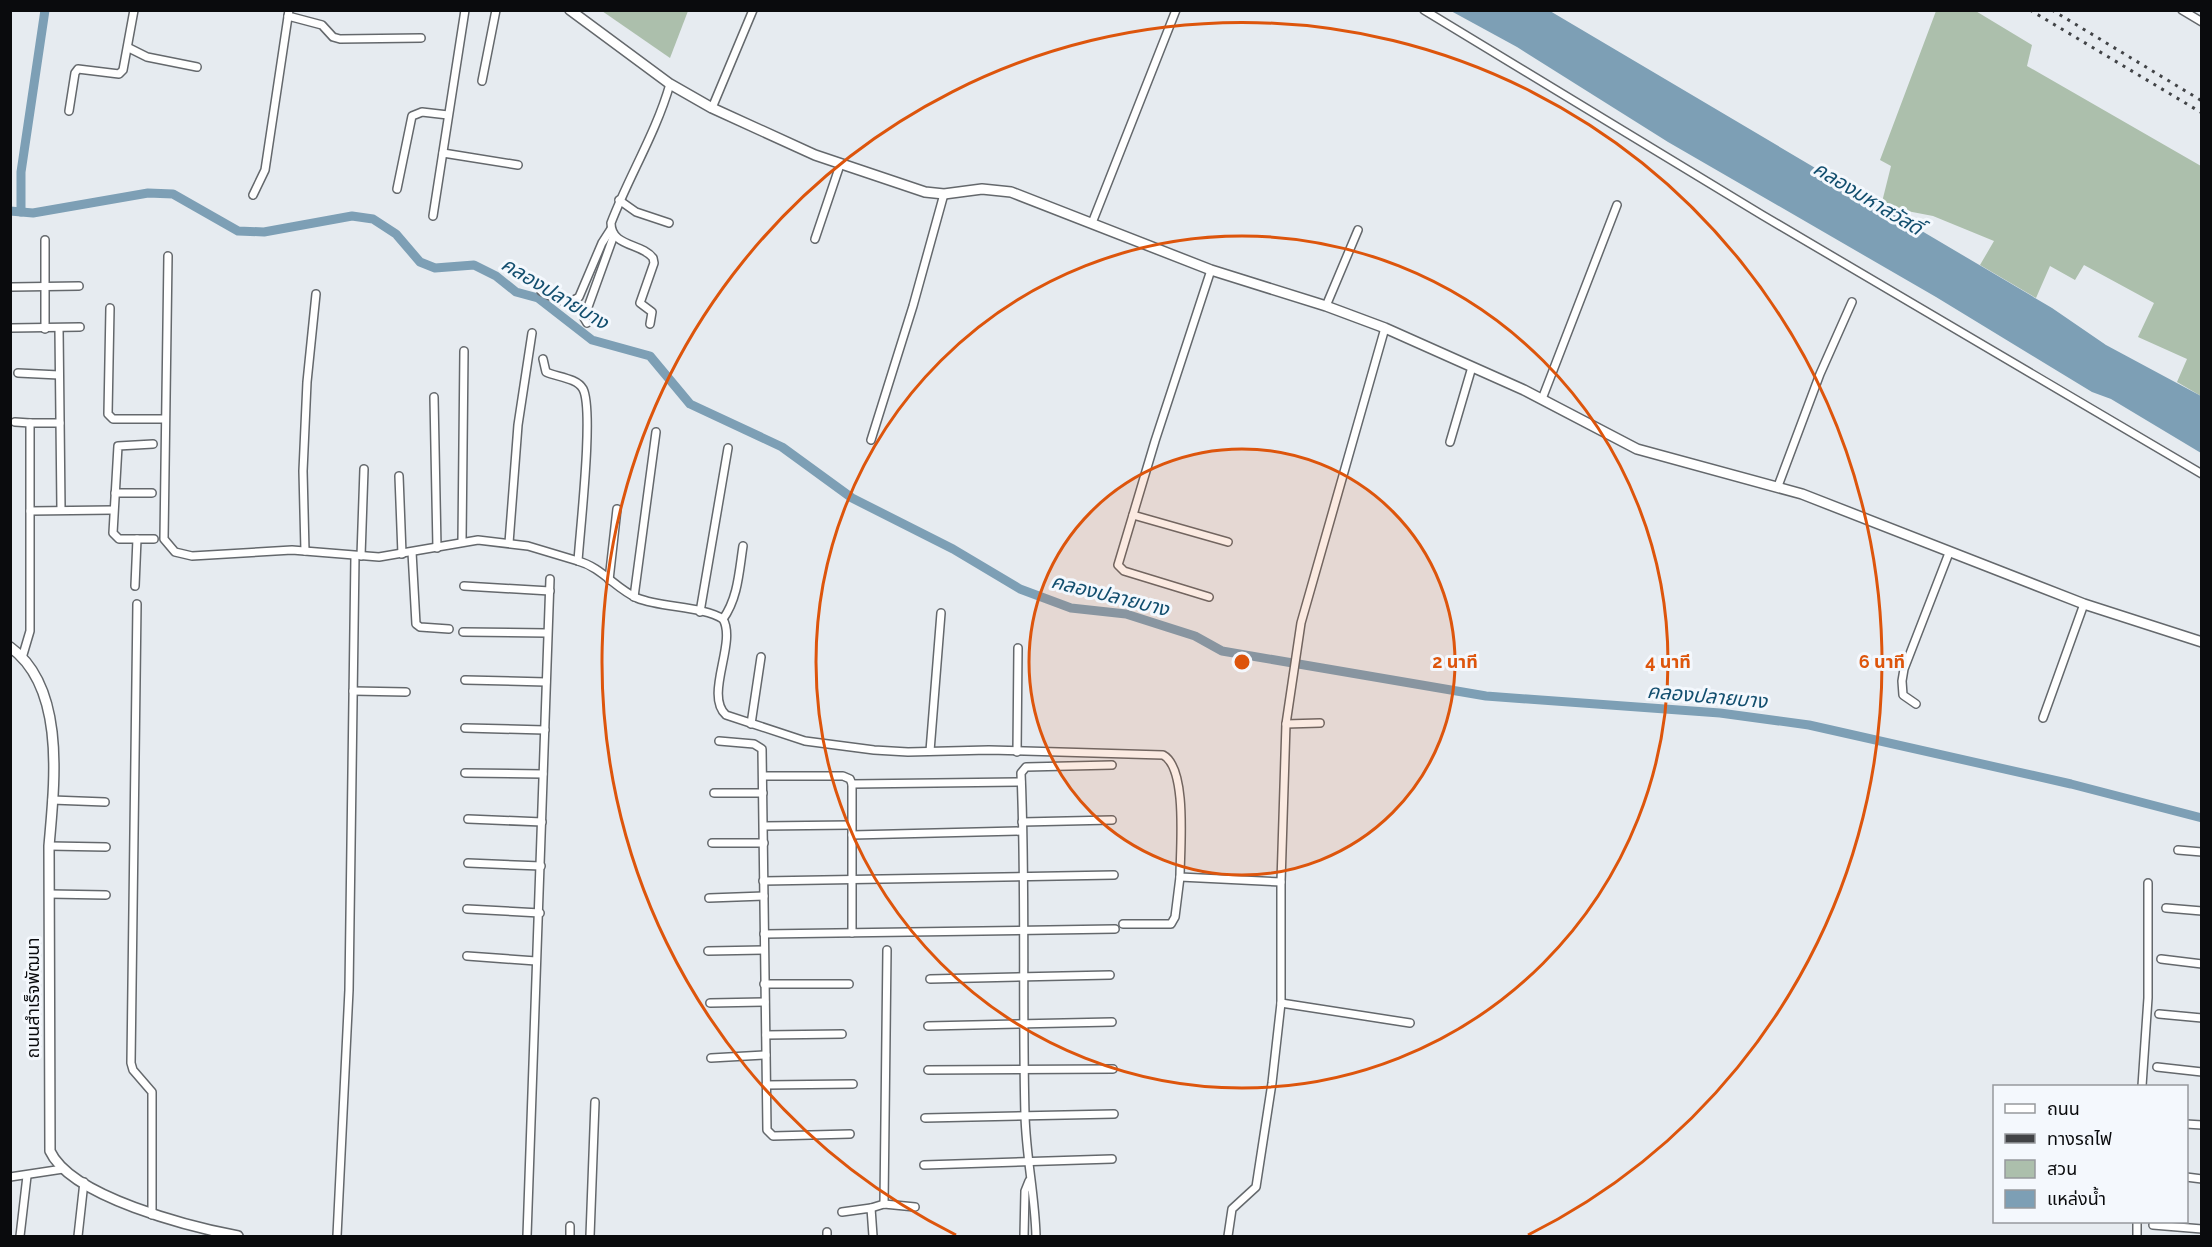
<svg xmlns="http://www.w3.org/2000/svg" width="2212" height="1247" viewBox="0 0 2212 1247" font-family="Raleway,'Noto Sans Thai',sans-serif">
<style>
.green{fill:#acbfac}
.water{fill:#7d9fb5}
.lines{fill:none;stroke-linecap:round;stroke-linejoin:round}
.canal{stroke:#7d9fb5;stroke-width:9}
.minor-casing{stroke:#64686c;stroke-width:10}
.tertiary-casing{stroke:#64686c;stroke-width:12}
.minor{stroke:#fff;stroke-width:7}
.tertiary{stroke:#fff;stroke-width:9}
.rail{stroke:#414346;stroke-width:3;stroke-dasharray:3 6;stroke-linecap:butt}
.ring{fill:none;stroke:#dd550c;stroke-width:3}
.labels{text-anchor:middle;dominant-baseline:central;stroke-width:6;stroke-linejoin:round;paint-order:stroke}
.street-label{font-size:18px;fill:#0a0b0d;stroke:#f4f8fd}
.water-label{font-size:20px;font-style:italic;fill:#124e6e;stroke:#f4f8fd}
.centre{fill:#dd550c;stroke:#f4f8fd;stroke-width:3}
.ring-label{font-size:18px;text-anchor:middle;font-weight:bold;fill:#dd550c;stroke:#f4f8fd;stroke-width:6;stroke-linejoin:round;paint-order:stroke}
</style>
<rect width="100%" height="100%" fill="#e6ebf0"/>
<g class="green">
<path d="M1974,10l58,35 -5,21 174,100v230l-24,-14 10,-23 -49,-22 16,-34 -70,-38 -9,15 -25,-14 -14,32 -56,-33 14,-24 -61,-25 -52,-10 10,-40 -11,-6 56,-149z"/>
<path d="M602,11h86l-18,47z"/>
</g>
<path class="water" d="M1451,11h99l502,297 54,37 95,51v57l-90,-54 -19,-7 -156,-95 -268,-155 -151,-95z"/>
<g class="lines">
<g class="canal">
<path d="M10,211l23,2 115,-20 25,1 65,37 26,1 88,-16 21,3 23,15 24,28 15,6 39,-3 22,11 20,16 22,6 54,42 58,16 40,48 92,43 70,51 101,51 67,40 51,19 55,6 69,22 27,15 264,45 234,17 89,12 262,59 131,34"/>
<path d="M21,212v-40l24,-162"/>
</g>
<defs>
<g id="minor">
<path d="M1424,10l338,205 440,259"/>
<path d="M2182,10l20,12"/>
<path d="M288,16l34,9 11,12 7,2 81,-1"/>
<path d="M129,48l18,9 50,10"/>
<path d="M482,81l14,-71"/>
<path d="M712,108l41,-98"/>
<path d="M69,111l6,-38 3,-4 41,5 4,-4 11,-60"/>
<path d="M443,153l75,12"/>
<path d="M397,189l15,-73 10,-4 26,3"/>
<path d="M253,195l12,-25 24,-160"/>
<path d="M619,200l17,12 33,11"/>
<path d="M433,216l32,-206"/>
<path d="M1092,223l84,-213"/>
<path d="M815,239l25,-74"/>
<path d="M168,256l-4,283 11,13 17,4 100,-6 87,7 99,-17 50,6 50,15"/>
<path d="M12,287l67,-1"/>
<path d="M541,291c13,7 25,16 38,6l23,-54 9,-14"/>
<path d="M1326,306l32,-76"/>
<path d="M110,308l-2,106 5,5h52"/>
<path d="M587,323l-3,-5 30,-83"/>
<path d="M650,324l2,-12 -12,-9 14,-40 -1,-5c-11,-15 -42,-11 -42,-35 18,-47 45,-90 59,-139"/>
<path d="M11,328l69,-1"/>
<path d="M45,329v-89"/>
<path d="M59,329l2,180"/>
<path d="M543,359l3,13c11,5 31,6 37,17 11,21 -3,141 -5,172 23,6 37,27 59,37 25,10 66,8 86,21 14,24 -19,76 3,96l79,26 69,9 34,2 81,-2 174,5c25,13 17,95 17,122l101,5"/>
<path d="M18,373l41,2"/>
<path d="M434,397l3,151"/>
<path d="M1542,399l75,-194"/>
<path d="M15,422l15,1"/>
<path d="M871,440l42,-134 31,-112"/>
<path d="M1450,442l22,-75"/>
<path d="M153,444l-35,2 -5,87 6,6h35"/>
<path d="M399,476l3,78"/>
<path d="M1778,486l42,-112 32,-72"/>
<path d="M115,493h37"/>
<path d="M30,511l83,-1"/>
<path d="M1133,515l95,27"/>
<path d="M462,541l2,-190"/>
<path d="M509,543l9,-118 14,-92"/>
<path d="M305,551l-2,-80 4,-89 9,-88"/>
<path d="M412,552l4,72 4,3 29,2"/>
<path d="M361,556l3,-87"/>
<path d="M609,580l8,-71"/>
<path d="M135,586l2,-47"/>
<path d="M464,586l86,5"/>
<path d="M634,597l22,-165"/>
<path d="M1209,597l-85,-26 -6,-6 37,-124 56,-171"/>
<path d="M137,604l-6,459 2,7 19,22v123"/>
<path d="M700,612l28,-164"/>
<path d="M723,619c15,-21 16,-47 20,-73"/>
<path d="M463,632l84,1"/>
<path d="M22,658l8,-27v-208h30"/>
<path d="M465,680l81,2"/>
<path d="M353,691l53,1"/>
<path d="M1916,704l-13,-9 -1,-14 2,-12 45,-116"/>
<path d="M2043,718l41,-114"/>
<path d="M751,724l10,-67"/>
<path d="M1286,724l34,-1"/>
<path d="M465,728l80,2"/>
<path d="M719,741l35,3 8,5 5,381 6,6 77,-2"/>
<path d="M930,751l11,-138"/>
<path d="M1017,752l1,-104"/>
<path d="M465,773l78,1"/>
<path d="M763,776h80l7,3 2,5v149"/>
<path d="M852,784l169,-2"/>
<path d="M714,793h49"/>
<path d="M52,800l53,2"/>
<path d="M468,819l74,3"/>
<path d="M1022,822l90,-2"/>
<path d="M764,826l87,-1"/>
<path d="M852,835l170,-4"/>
<path d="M712,843h52"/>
<path d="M49,846l57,1"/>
<path d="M2178,850l24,2"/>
<path d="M468,863l73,3"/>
<path d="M763,881l351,-6"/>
<path d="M49,894l57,1"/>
<path d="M709,898l55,-2"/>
<path d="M2166,908l36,3"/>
<path d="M467,909l73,4"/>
<path d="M1123,924h48l4,-7 5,-40"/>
<path d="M764,934l351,-5"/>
<path d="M708,951l56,-1"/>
<path d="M467,956l69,5"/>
<path d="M2161,959l41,5"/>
<path d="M930,979l180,-4"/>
<path d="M764,984h85"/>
<path d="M710,1003l55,-1"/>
<path d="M1281,1003l129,20"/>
<path d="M2159,1014l43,4"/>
<path d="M928,1026l184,-4"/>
<path d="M766,1035l76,-1"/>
<path d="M711,1058l55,-3"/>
<path d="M2157,1067l45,5"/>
<path d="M928,1070l185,-1"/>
<path d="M766,1085l87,-1"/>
<path d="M2142,1086l6,-88v-115"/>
<path d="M925,1118l189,-4"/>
<path d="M2186,1124l16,1"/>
<path d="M924,1165l188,-6"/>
<path d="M10,1177l53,-8"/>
<path d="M2186,1177l16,2"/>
<path d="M884,1204l3,-254"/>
<path d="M871,1208l13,-4 31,3"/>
<path d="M842,1212l29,-4 2,28"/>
<path d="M2153,1225l49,4"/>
<path d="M20,1236l7,-60"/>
<path d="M78,1236l6,-54"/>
<path d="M337,1236l12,-246 6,-434"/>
<path d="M527,1236l23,-657"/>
<path d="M570,1236v-10"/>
<path d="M590,1236l5,-134"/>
<path d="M827,1236v-4"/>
<path d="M1024,1236l1,-45 4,-10"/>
<path d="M1036,1236c-1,-41 -10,-79 -11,-121 -3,-114 1,-229 -4,-342l5,-6 86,-2"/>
<path d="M1228,1236l4,-27 24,-22 16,-104 9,-80v-121l5,-158 15,-101 84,-295"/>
<path d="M2137,1236v-14"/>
</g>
<g id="tertiary">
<path d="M570,10l100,74 42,24 103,47 110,37 19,2 38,-5 29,3 200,78 115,36 59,22 139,62 113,59 165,45 282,110 118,38"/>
<path d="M10,647c57,41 44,139 39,199l1,305c21,46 141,76 188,85"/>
</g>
</defs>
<use href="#minor" class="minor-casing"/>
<use href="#tertiary" class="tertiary-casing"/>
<use href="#minor" class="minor"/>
<use href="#tertiary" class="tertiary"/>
<g class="rail">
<path d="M2030,10l172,103"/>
<path d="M2052,10l150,91"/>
</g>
</g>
<circle cx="1242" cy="662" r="213" fill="#dd550c" fill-opacity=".12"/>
<g class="ring">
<circle cx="1242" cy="662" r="213"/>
<circle cx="1242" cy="662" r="426"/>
<path d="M956 1235A640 640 0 1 1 1528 1235"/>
</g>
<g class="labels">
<g class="street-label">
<text transform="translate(32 998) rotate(-90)">ถนนสำเร็จพัฒนา</text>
</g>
<g class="water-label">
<text transform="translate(1868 198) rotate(31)">คลองมหาสวัสดิ์</text>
<text transform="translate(555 293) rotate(31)">คลองปลายบาง</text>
<text transform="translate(1110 595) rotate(14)">คลองปลายบาง</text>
<text transform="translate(1707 696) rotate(5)">คลองปลายบาง</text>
</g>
</g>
<circle cx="1242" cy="662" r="9" class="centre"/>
<g class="ring-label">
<text x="1455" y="668">2 นาที</text>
<text x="1668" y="668">4 นาที</text>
<text x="1882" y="668">6 นาที</text>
</g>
<rect width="2212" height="1247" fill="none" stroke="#0a0b0d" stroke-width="24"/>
<rect x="1993" y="1085" width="195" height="138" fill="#f4f8fd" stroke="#96999d" stroke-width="1.5"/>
<rect x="2005" y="1104" width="30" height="9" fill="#ffffff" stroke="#96999d" stroke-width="1.5"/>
<text x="2047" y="1115" font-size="18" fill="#0a0b0d">ถนน</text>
<rect x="2005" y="1134" width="30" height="9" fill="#414346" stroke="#96999d" stroke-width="1.5"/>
<text x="2047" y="1145" font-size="18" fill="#0a0b0d">ทางรถไฟ</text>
<rect x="2005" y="1160" width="30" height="18" fill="#acbfac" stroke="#96999d" stroke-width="1.5"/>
<text x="2047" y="1175" font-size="18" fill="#0a0b0d">สวน</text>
<rect x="2005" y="1190" width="30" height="18" fill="#7d9fb5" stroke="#96999d" stroke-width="1.5"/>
<text x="2047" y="1205" font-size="18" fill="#0a0b0d">แหล่งน้ำ</text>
</svg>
